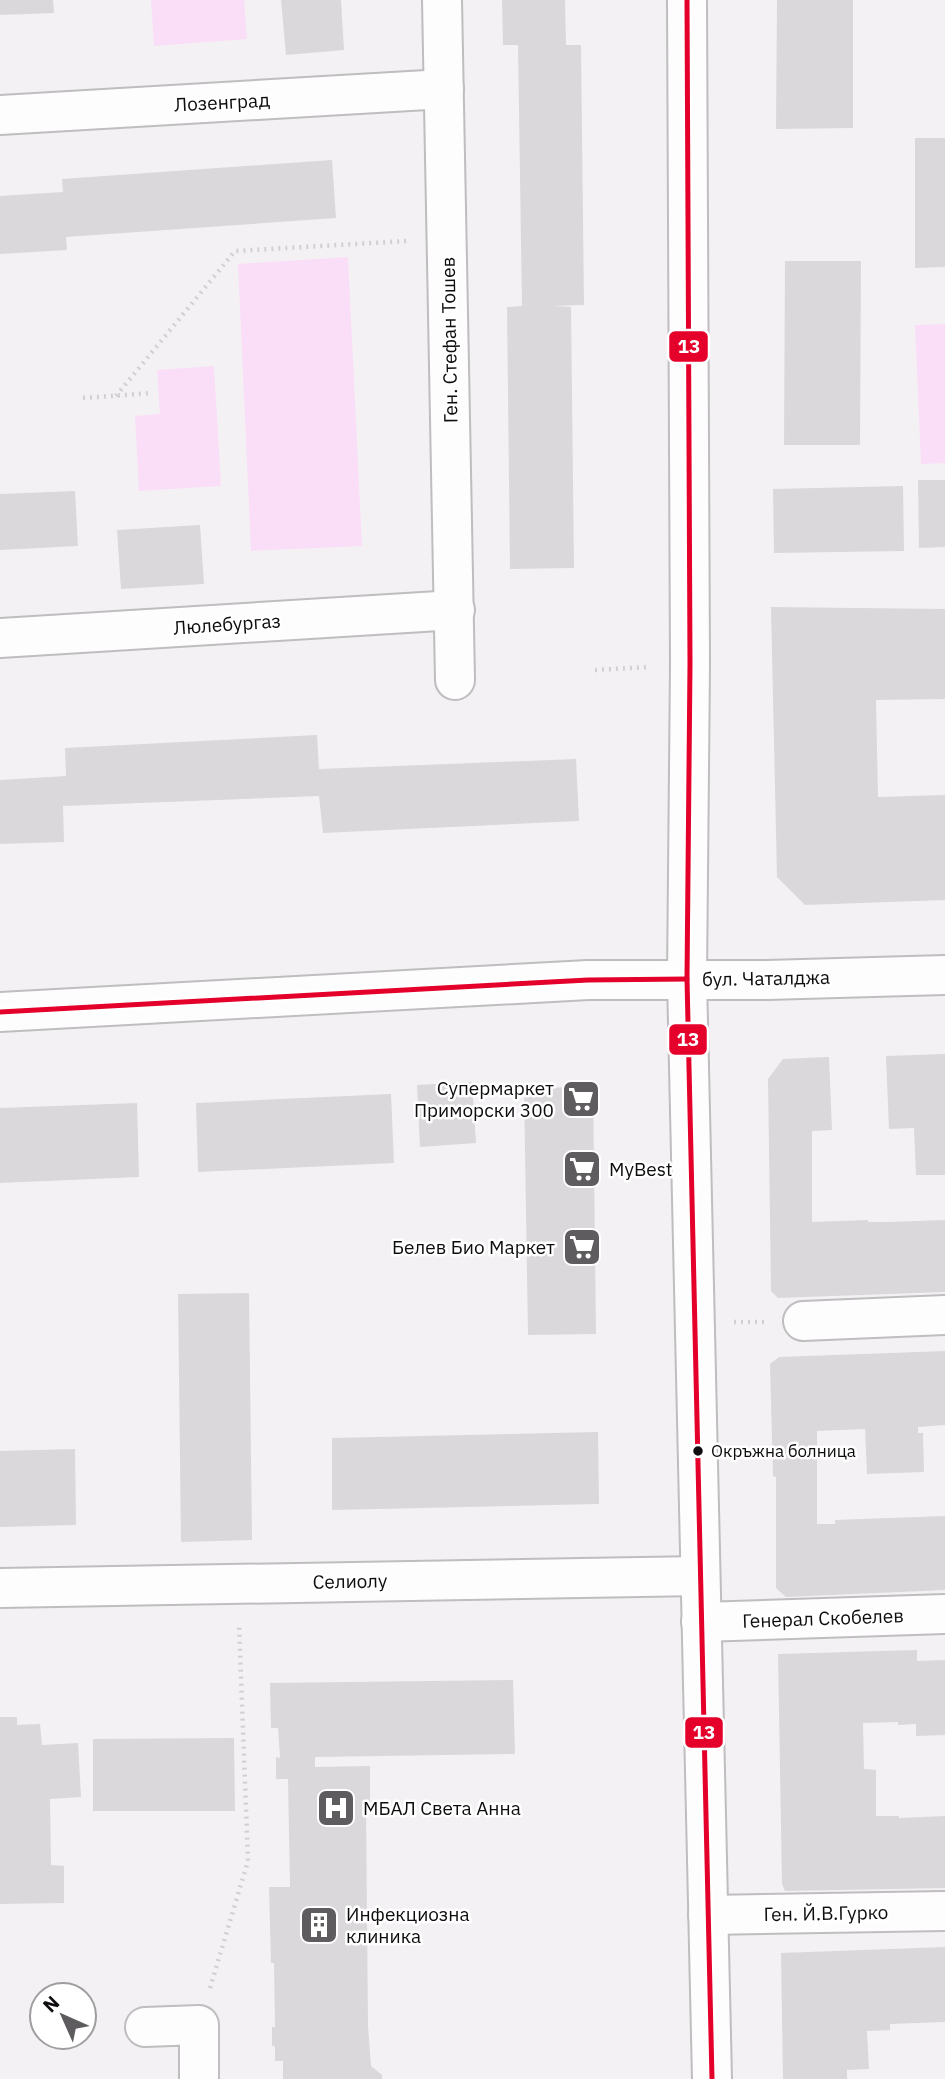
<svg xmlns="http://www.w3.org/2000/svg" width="945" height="2079" viewBox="0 0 945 2079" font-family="'IBM Plex Sans',sans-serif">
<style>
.green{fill:#fadef7}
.building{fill:#dad8da}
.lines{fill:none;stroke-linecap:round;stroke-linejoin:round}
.minor-casing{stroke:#bfbdbf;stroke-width:42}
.path{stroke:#d1d0d1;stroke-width:4.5;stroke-dasharray:2 5;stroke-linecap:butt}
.minor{stroke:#fdfdfd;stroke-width:38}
.bus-1-casing{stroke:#fff;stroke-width:10}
.bus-1{stroke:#e4002b;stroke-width:5}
.bus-dot{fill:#0e0c0e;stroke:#fff;stroke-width:2.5}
.labels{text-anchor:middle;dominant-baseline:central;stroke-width:5;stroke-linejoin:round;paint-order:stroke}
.bus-label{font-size:17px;fill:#0e0c0e;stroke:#fff;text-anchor:start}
.street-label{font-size:19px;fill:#0e0c0e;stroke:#fff}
.poi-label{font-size:19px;fill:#0e0c0e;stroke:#fff;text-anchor:start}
.line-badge{stroke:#fff;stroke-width:2.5}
.badge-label{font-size:19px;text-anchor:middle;font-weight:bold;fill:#fff}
</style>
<rect width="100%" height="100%" fill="#f4f1f4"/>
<g class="green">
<path d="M151,0h93l3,39 -93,7z"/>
<path d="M348,257l14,289 -111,5 -13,-287z"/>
<path d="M945,324v139l-24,1 -6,-139z"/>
<path d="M214,366l7,120 -82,5 -4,-75 25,-2 -3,-44z"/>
</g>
<g class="building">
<path d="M0,0h53l1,13 -54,2z"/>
<path d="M281,0h60l3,50 -58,5z"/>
<path d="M502,0h63l1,45h15l3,260 -32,1 19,1 3,261 -64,1 -3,-262 15,-1 -4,-261h-15z"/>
<path d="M777,0h76v128l-77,1z"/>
<path d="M915,138h30v129l-30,1z"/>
<path d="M332,160l4,58 -270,19 1,13 -67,4v-58l63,-4 -1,-13z"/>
<path d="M785,261h76l-1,184h-76z"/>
<path d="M918,480h27v67l-26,1z"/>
<path d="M903,486l1,65 -130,2 -1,-64z"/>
<path d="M75,491l3,55 -78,4v-56z"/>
<path d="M200,525l4,59 -83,5 -4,-59z"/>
<path d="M771,607l174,2v90l-69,1 2,97 67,-2v105l-140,5 -28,-28z"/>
<path d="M317,735l2,34 257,-10 3,62 -256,12 -4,-37 -256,10 1,36 -64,2v-64l66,-4 -1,-28z"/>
<path d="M945,1054v121h-29l-2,-47 -25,1 -3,-73z"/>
<path d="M829,1057l3,73 -20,1v91l56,-2v2h20l57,-2v72l-167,6 -7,-7 -3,-212 15,-20z"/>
<path d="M472,1082l4,61 -56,4 -3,-62z"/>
<path d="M593,1086l3,248 -68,1 -4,-246z"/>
<path d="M391,1094l3,69 -196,9 -2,-69z"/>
<path d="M137,1103l2,74 -139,6v-75z"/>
<path d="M249,1293l3,247 -71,2 -3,-248z"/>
<path d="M945,1351v74l-27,2v6h5l1,39 -57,2 -2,-45 -48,2v93h18v-4l110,-4v74l-159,7 -10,-9v-111l-3,-1 -3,-112 9,-7z"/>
<path d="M598,1432l1,72 -267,6v-72z"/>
<path d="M75,1449l1,76 -76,2v-76z"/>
<path d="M917,1650v11l28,-1v75l-29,1v-12l-18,1v-3l-35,1 1,46 12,1v46h23v2l46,-2v72l-160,3 -3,-7 -4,-230z"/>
<path d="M513,1680l2,74 -200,3v10l55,-1v41h-4l2,219 3,40 11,9v4h-99v-18h-8v-15h-3v-19h3l-1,-64h-3l-2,-76h21l-2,-108h-12v-22l4,1 -2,-30h-7l-1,-45z"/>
<path d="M0,1717h17v8l23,-1 2,21 36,-2 3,54 -31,2 1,66 13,1v37l-64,1z"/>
<path d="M234,1738l1,73h-142v-72z"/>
<path d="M945,1947v75l-55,2v6l-23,1 2,38 -22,1v9h-64l-2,-126z"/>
</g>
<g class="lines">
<defs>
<g id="minor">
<path d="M442,0l13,680"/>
<path d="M687,0l3,664 -3,315 25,1100"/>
<path d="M0,115l444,-26"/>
<path d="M0,638l455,-28"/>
<path d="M0,1012l588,-32h179l178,-5"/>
<path d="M803,1321l142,-6"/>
<path d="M0,1588l700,-12"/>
<path d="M701,1622l244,-8"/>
<path d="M708,1915l237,-4"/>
<path d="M145,2027l54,-2v54"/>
</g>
</defs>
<use href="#minor" class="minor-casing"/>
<g class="path">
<path d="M116,396l119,-145 172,-10"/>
<path d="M83,398l68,-5"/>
<path d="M595,670l55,-3"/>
<path d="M734,1322h30"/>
<path d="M210,1988l38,-127 -9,-237"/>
</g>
<use href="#minor" class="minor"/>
<defs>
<g id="bus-1">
<path d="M687,0l3,664 -3,315 25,1100"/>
<path d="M0,1012l588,-32 99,-1"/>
</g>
</defs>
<use href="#bus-1" class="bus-1-casing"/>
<use href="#bus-1" class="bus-1"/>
</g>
<defs>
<symbol id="supermarket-square" viewBox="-11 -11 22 22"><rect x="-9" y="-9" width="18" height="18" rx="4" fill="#5e5c5e" stroke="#fff"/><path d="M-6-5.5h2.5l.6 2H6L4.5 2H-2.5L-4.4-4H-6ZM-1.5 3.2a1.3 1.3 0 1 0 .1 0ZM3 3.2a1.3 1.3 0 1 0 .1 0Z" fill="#fff"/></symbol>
<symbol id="hospital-square" viewBox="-11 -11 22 22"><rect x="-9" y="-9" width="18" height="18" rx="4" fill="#5e5c5e" stroke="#fff"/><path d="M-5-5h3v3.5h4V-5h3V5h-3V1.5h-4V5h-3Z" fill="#fff"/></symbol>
<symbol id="building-square" viewBox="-11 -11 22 22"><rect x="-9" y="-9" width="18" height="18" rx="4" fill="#5e5c5e" stroke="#fff"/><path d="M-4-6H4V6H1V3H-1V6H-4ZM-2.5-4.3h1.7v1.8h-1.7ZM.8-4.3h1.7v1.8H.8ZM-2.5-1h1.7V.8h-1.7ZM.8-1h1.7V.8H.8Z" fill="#fff"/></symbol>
</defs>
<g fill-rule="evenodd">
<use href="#supermarket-square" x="559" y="1077" width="44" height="44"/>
<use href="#supermarket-square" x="560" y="1147" width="44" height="44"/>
<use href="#supermarket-square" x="560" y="1225" width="44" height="44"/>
<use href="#hospital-square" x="314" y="1786" width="44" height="44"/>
<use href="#building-square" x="297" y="1903" width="44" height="44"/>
</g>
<circle class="bus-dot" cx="698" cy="1451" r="6"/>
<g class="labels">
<g class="bus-label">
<text x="711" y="1451">Окръжна болница</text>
</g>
<g class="street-label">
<text transform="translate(222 102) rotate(-3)">Лозенград</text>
<text transform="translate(449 340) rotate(-91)">Ген. Стефан Тошев</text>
<text transform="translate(227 624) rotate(-4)">Люлебургаз</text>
<text transform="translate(766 978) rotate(-1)">бул. Чаталджа</text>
<text transform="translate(350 1581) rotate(-1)">Селиолу</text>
<text transform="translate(823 1618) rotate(-2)">Генерал Скобелев</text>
<text transform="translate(826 1913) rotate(-1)">Ген. Й.В.Гурко</text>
</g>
<g class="poi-label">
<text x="554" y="1088" text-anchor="end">Супермаркет<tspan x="554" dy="22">Приморски 300</tspan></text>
<text x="609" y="1169">MyBest</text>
<text x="555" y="1247" text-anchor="end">Белев Био Маркет</text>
<text x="363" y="1808">МБАЛ Света Анна</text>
<text x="346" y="1914">Инфекциозна<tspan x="346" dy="22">клиника</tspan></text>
</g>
</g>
<g class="line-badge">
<rect x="668" y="330" width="41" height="33" rx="7" fill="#e4002b"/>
<rect x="668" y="1023" width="40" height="33" rx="7" fill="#e4002b"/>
<rect x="684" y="1716" width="40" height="33" rx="7" fill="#e4002b"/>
</g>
<g class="badge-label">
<text x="689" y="353">13</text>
<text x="688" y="1046">13</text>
<text x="704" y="1739">13</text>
</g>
<g transform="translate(63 2016) rotate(315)"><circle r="33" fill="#ffffff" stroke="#9f9e9f" stroke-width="2"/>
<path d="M0-5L12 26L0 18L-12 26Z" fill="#5e5c5e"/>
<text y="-10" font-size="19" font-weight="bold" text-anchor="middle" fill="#0e0c0e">N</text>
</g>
</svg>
